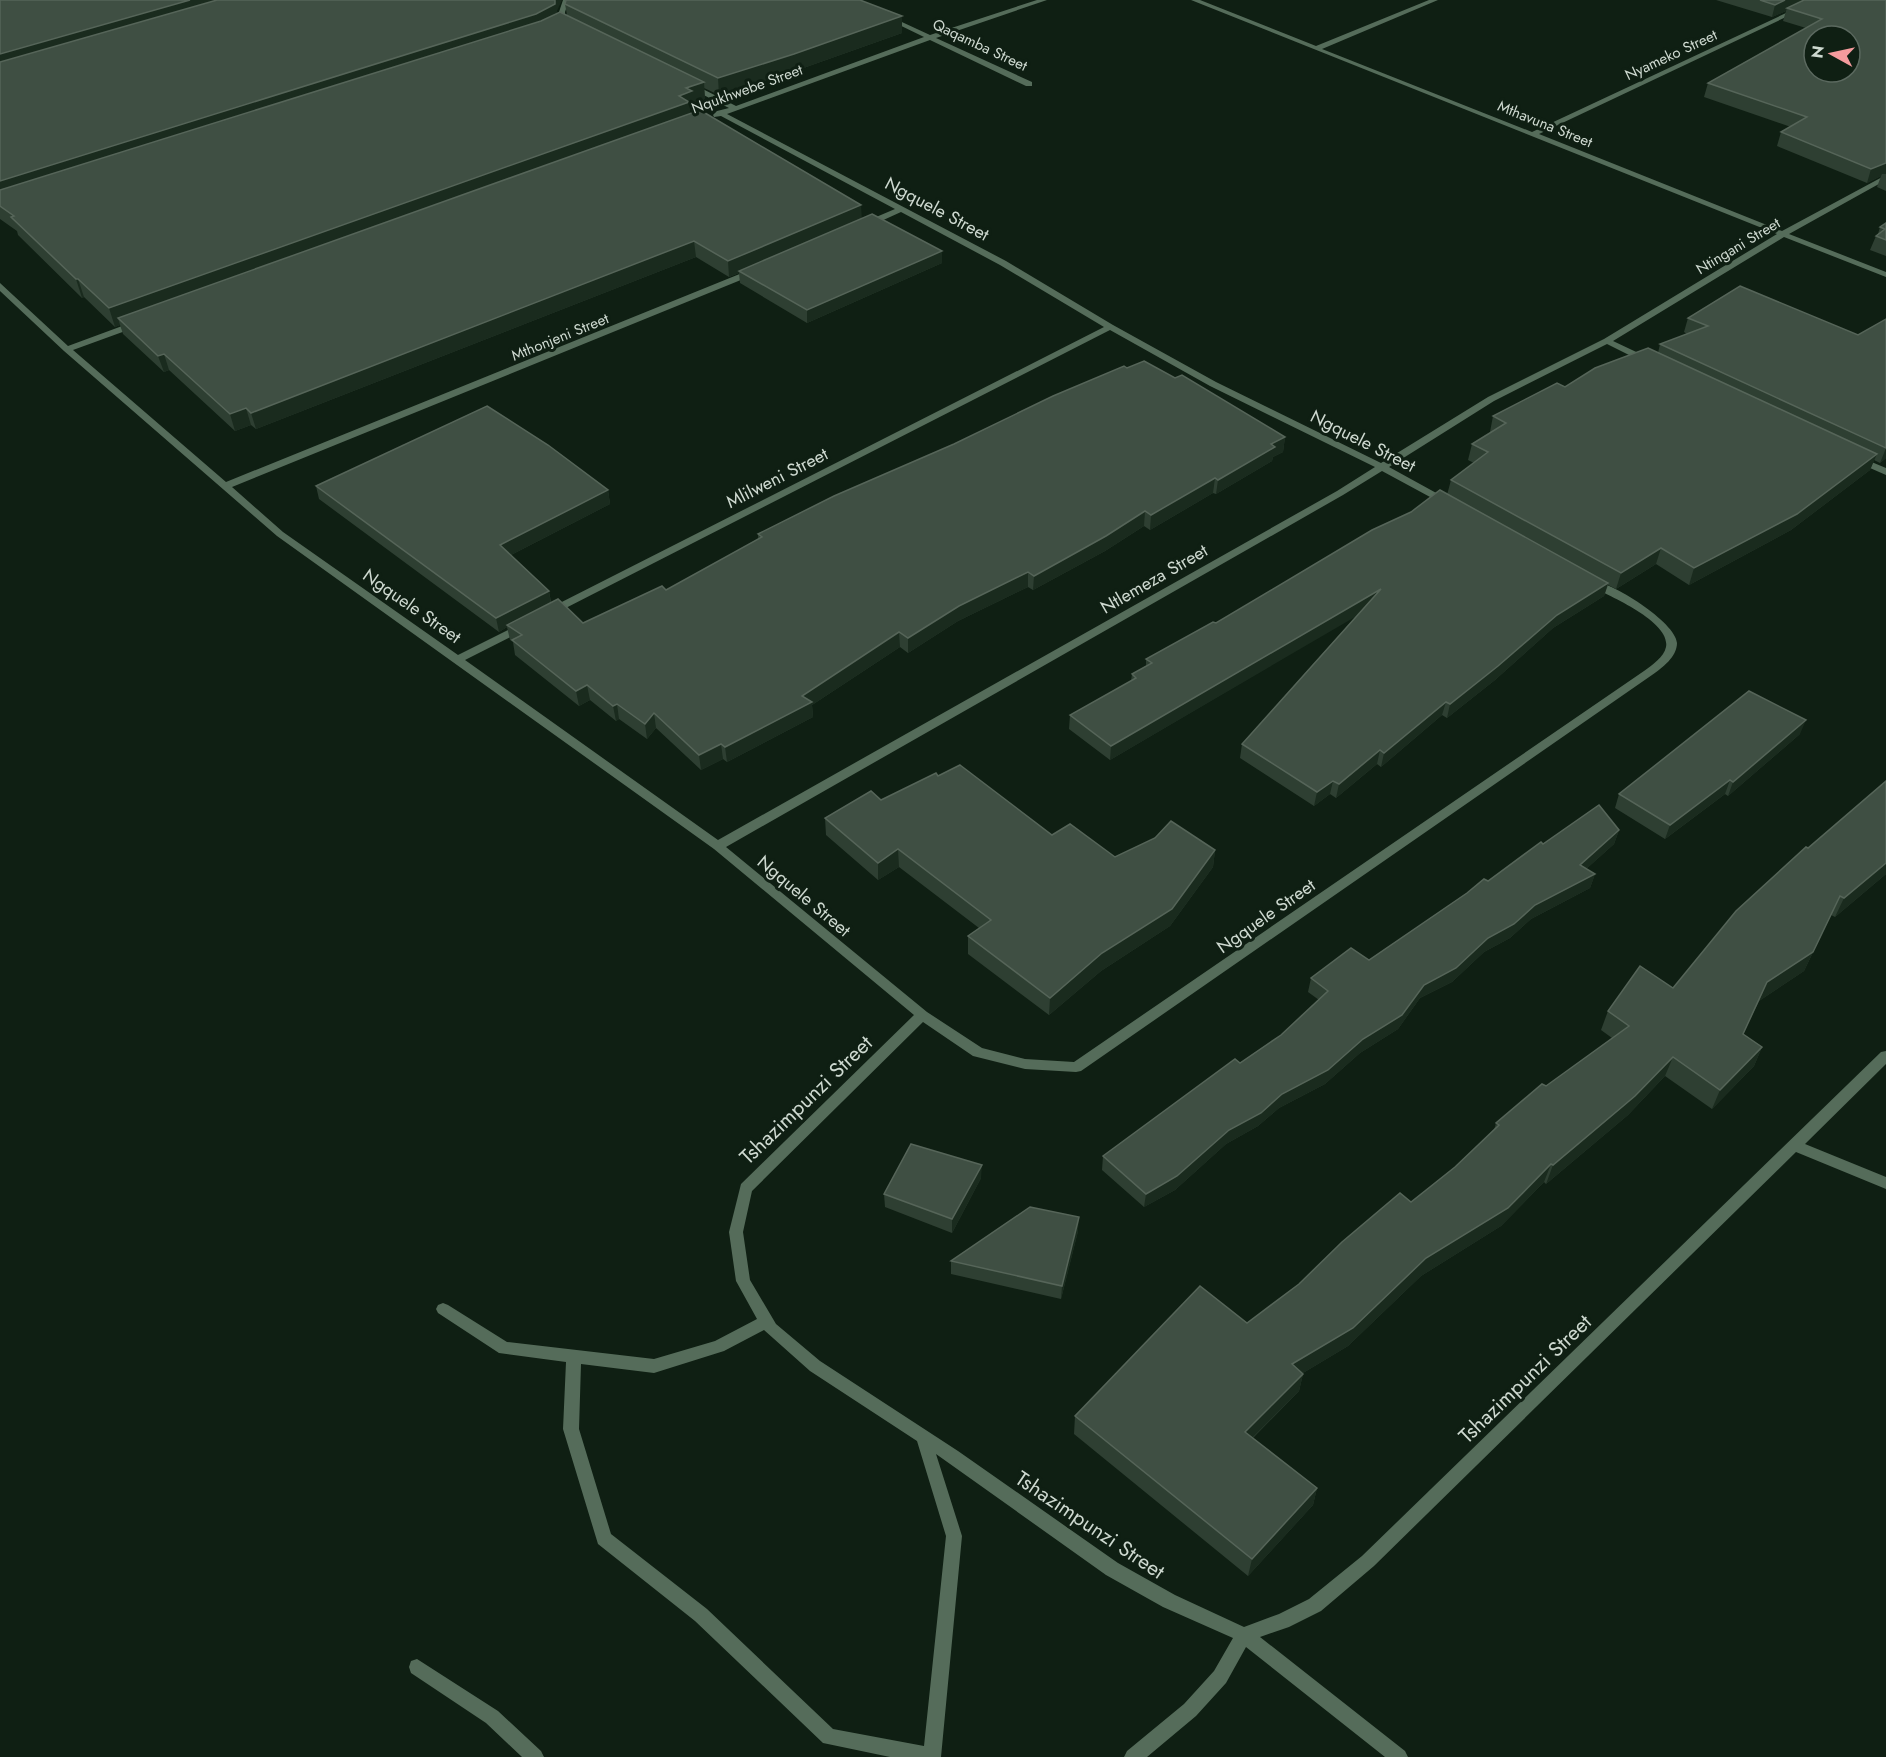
<svg xmlns="http://www.w3.org/2000/svg" width="1886" height="1757" viewBox="0 0 1886 1757" font-family="Jost,sans-serif">
<style>
.lines{fill:none;stroke-linecap:round;stroke-linejoin:round}
.minor{fill:#556c5a;fill-rule:evenodd}
.wall{fill:#2e3f32}
.shaded-wall{fill:#1a2b1e}
.building{fill:#3f4f43;stroke:#566559;stroke-width:1.5;fill-rule:evenodd}
.labels{text-anchor:middle;dominant-baseline:central;stroke-width:6;stroke-linejoin:round;paint-order:stroke}
.far-street-label{font-size:15px;fill:#ced9d0;stroke:#0f1f13}
.street-label{font-size:18px;fill:#ced9d0;stroke:#0f1f13}
.near-street-label{font-size:21px;fill:#ced9d0;stroke:#0f1f13}
</style>
<rect width="100%" height="100%" fill="#0f1f13"/>
<g class="lines">
<g class="minor">
<path d="M563,0h6l-4,12v11l-3,2 -3,-2v-11z"/>
<path d="M1037,0h10l-111,38 96,44v4h-6l-96,-46 -203,74 279,147 107,64 103,57 165,81 107,-66 116,-58 173,-105 -586,-234h9l116,46 113,-46h9l-116,49 210,83 282,-132h8l-283,134 243,97 104,-56v5l-97,54 97,38v5l-102,-40 -171,104 36,17v4h-6l-36,-18 -113,57 -105,66 60,33v4h-6l-61,-33 -39,24 -617,352 201,165 55,36 43,11 49,3 570,-391c8,-6 20,-14 22,-24 5,-26 -59,-52 -78,-62v-4c19,-3 88,41 89,62 0,14 -15,25 -25,32l-571,396 -5,1 -51,-3 -52,-13 -50,-34 -171,169 -9,41 7,48 26,44 44,37 138,90 160,112 57,32 69,32 35,-13 30,-15 53,-43 519,-504 5,-1v13l-81,80 81,33v12l-90,-37 -422,414 -53,45 -32,16 -29,10 145,114 3,6h-23l-139,-110 -20,36 -30,33 -49,41h-23l3,-6 57,-47 30,-33 19,-33 -70,-31 -57,-32 -170,-121 26,82 -21,221h-51l-67,-14 -128,-122 -97,-77 -35,-115 3,-67 -67,-9 -61,-40 -2,-4 2,-4 5,-2 5,2 59,37 147,17 61,-18 42,-22 -21,-38 -7,-49 12,-48 173,-169 -200,-166 -437,-313 -213,-185 -64,-60v-8l68,63 65,-24h6v4l-66,24 153,132 526,-213h6v4l-526,214 51,45 175,123 60,-30h8l1,2 -1,2 -61,31 253,180 619,-349 38,-24 -165,-81 -100,-56 -556,284h-8l-1,-2 1,-2 558,-283 -104,-62 -99,-53 -33,15h-6v-4l33,-14 -174,-93 -7,1 -1,-2 4,-4 12,-3 -43,-22 7,-2 43,22 188,-69 -37,-18v-2h4l39,18zM764,1330l46,41 107,70 29,95 -22,210 -91,-17 -126,-120 -96,-75 -32,-105 2,-65 73,9 70,-22z"/>
<path d="M1857,456l29,12v7l-32,-14v-4z"/>
<path d="M417,1659l81,52 43,40 3,6h-22l-36,-34 -75,-50 -2,-6 2,-6z"/>
</g>
</g>
<g class="wall">
<path d="M1716,0h170v191l-9,-4 4,-11 -14,7 -90,-37 4,-14 10,-5 -87,-30 4,-14 98,-55 -23,-7 3,-10 -14,6z"/>
<path d="M565,4l337,29 -107,38 -76,24 -15,-7 1,11 -12,4 1,6 -4,1v4l172,105 80,44 -135,60 -67,-40 -1,-10 -10,4 -33,-20 -440,172 -5,-4 -16,6 -66,-61 -5,2 -41,-38 -3,-9 -5,2 -31,-30 -2,1 -64,-63 -1,-4 -17,-12v-13l557,-195v2l10,2z"/>
<path d="M1886,223v33l-16,-6 6,-14 2,-2 2,-7z"/>
<path d="M1688,318l170,17 28,-16v139l-6,5 -6,-3 -4,10 -79,60 -102,55 -33,-21 -40,25 -8,-4 -4,11 -51,32 -58,52 -48,38 -5,-3 -61,52 -4,-3 -41,34 -6,-4 -16,12 -74,-48 2,-14 116,-130 -248,146 -41,-31 1,-14 61,-34 1,-7 14,-8v-7l70,-36 231,-128 4,-15 23,-17 -6,-3 4,-16 18,-11v-1l3,-16 72,-29 93,-34 2,-9 27,-10 -3,-2z"/>
<path d="M1285,437l-2,15 -10,5 -1,4 -56,33 -3,-1 -63,37 -6,-4 -39,25 -72,39 -5,-3 -70,34 -50,32 -8,-6 -88,58 1,12 -86,45 -4,-3 -22,11 -45,-42 -9,11 -28,-20 -3,2 -26,-21 -11,6 -64,-51 -2,-13 -3,-2 -3,-13 -8,5 -180,-133 -3,-13 292,4 2,14 -99,51 38,36 2,11 32,21 83,-33 92,-51v-5z"/>
<path d="M1800,734l-72,62 -3,-2 -60,45 -50,-31 4,-14z"/>
<path d="M938,776l114,59 63,22 100,-7 -2,17 -43,59 -69,45 -52,44 -81,-61v-18l11,-8 -80,-61 -21,13 -52,-45 -1,-17 56,-18z"/>
<path d="M1886,781v93l-51,43 -4,-2 -27,56 -45,30 -16,33 19,13 -8,19 -42,43 -47,-33 -37,39 -82,69 -2,-2 -43,44 -80,50 -73,70 -45,27v1l-4,17 -46,47 64,50 -4,17 -65,71 -174,-142 1,-18 172,-93 164,-121 44,-35 39,-37 2,-7 116,-85 -11,-8 7,-19 65,-23 135,-140z"/>
<path d="M1619,830l-5,14 -28,25 9,5 -5,14 -59,31 -21,19 -26,14 -32,30 -32,16 -22,31 -38,24 -35,31 -46,24 -21,18 -32,18 -51,46 -31,17 -42,-37 1,-14 178,-121 38,-35 -11,-8 3,-14 58,-18 174,-116z"/>
<path d="M981,1178l-29,55 -67,-26 -1,-13z"/>
<path d="M1078,1231l-17,68 -110,-25v-13z"/>
</g>
<g class="shaded-wall">
<path d="M190,0h61l-251,72v-18z"/>
<path d="M555,0h7l-5,11v10l-557,180v-20z"/>
<path d="M1785,0h24l-22,8 -1,3 -14,6 3,-12z"/>
<path d="M902,16v17l-107,38 -76,24 -1,-17z"/>
<path d="M704,82l1,17 -12,4 1,6 -4,1 1,9 -573,199 2,7 -5,2 -6,-19 577,-220z"/>
<path d="M1886,163v11h-4l-1,2 -14,7 4,-14z"/>
<path d="M861,205l1,16 -123,50v2l-10,4 -1,-16z"/>
<path d="M694,241l2,16 -440,172 -5,-16z"/>
<path d="M942,251v12l-135,60v-13z"/>
<path d="M76,279h2l6,18 -2,1z"/>
<path d="M164,354l5,16 -5,2 -6,-16z"/>
<path d="M246,408l5,17 -16,6 -5,-17z"/>
<path d="M1285,437l-2,15 -10,5 -1,4 -56,33 2,-14 53,-36z"/>
<path d="M1886,448v10l-6,5z"/>
<path d="M1877,454l-7,16 -79,60 -102,55 5,-17z"/>
<path d="M1215,478l-2,15 -63,37 1,-15z"/>
<path d="M608,490l2,14 -107,55 -3,-14z"/>
<path d="M1145,511l-1,15 -39,25 -72,39 1,-14z"/>
<path d="M1661,548l-5,16 -40,25 5,-16z"/>
<path d="M1028,572v15l-70,34 -50,32v-15l51,-32z"/>
<path d="M1608,583l-4,13 -51,32 -58,52 -48,38 3,-14 107,-89z"/>
<path d="M1381,589l-2,14 -269,157 1,-14z"/>
<path d="M549,591l2,14 -44,20v2l-8,5 -3,-14z"/>
<path d="M899,632l1,15 -88,58 1,12 -86,45 -2,-15z"/>
<path d="M587,685l3,15 -11,6 -3,-15z"/>
<path d="M1446,702l-4,13 -61,52 3,-14z"/>
<path d="M617,704l2,15 -3,2 -3,-15z"/>
<path d="M654,713l2,15 -9,11 -2,-15z"/>
<path d="M1806,720l-6,14 -72,62 5,-14z"/>
<path d="M721,744l2,15 -22,11 -2,-15z"/>
<path d="M1380,750l-3,14 -41,34 3,-14z"/>
<path d="M1730,780l-5,14 -60,45 5,-14z"/>
<path d="M1333,781l-3,13 -16,12 3,-14z"/>
<path d="M1619,830l-5,14 -39,35 5,-14z"/>
<path d="M898,849l1,18 -21,13v-17z"/>
<path d="M1215,850l-2,17 -43,59 -69,45 -52,44 1,-17z"/>
<path d="M1886,863v11l-51,43 9,-19z"/>
<path d="M1595,874l-5,14 -59,31 -21,19 -26,14 -32,30 -32,16 -22,31 -38,24 -35,31 -46,24 -21,18 -32,18 -51,46 -31,17 2,-13 83,-64 53,-36 142,-109 111,-80z"/>
<path d="M1840,896l-36,75 -45,30 8,-19z"/>
<path d="M1762,1047l-8,19 -42,43 8,-19z"/>
<path d="M1673,1057l-8,19 -37,39 -82,69 7,-19z"/>
<path d="M1551,1164l-7,18 -43,44 -80,50 -73,70 -60,36 4,-18 134,-106z"/>
<path d="M982,1165l-1,13 -29,55v-14z"/>
<path d="M1079,1217l-1,14 -17,68 1,-13z"/>
<path d="M1303,1374l-4,17 -58,58 4,-17z"/>
<path d="M1317,1488l-4,17 -65,71 4,-17z"/>
</g>
<g class="building">
<path d="M0,0h190l-190,54z"/>
<path d="M217,0h338v4l-19,10 -536,167v-119z"/>
<path d="M566,0h294l42,16 -108,38 -76,24 -153,-74z"/>
<path d="M1760,0h25l-10,5z"/>
<path d="M1804,0h82v163l-15,6 -90,-37 26,-15 -99,-34 114,-64 -35,-11zM1814,36h36v36h-36z"/>
<path d="M560,12l144,70 -18,6 6,3 -13,5 10,6 -580,206 -31,-29h-2l-65,-62 3,-1 -14,-10v-16l541,-169z"/>
<path d="M700,110l161,95 -133,56 -34,-20 -443,172 -5,-5 -16,6 -66,-60 -6,2 -40,-38z"/>
<path d="M872,214l70,37 -135,59 -68,-39z"/>
<path d="M1886,223v17l-10,-4 9,-7 -5,-2z"/>
<path d="M1740,286l118,49 28,-16v129l-226,-104 48,-18 -20,-8z"/>
<path d="M1648,348l229,106 -80,60 -103,54 -33,-20 -40,25 -170,-93 37,-28 -16,-8 34,-21 -13,-7 64,-33 8,4 30,-19z"/>
<path d="M1144,361l31,17 7,-3 103,62 -14,7 4,3 -57,33 -3,-2 -64,37 -6,-4 -39,25 -72,40 -6,-4 -69,34 -51,32 -9,-6 -97,64 10,6 -87,45 -4,-3 -22,11 -45,-42 -9,11 -28,-20 -4,2 -26,-21 -11,6 -64,-51 10,-5 -15,-10 51,-26 25,24 79,-37 4,4 96,-53 -4,-3 76,-38 120,-52 99,-48 71,-30 3,2z"/>
<path d="M487,406l61,39 60,45 -108,55 49,46 -53,27 -180,-132z"/>
<path d="M1440,490l168,93 -51,32 -59,51 -48,38 -4,-2 -62,51 -4,-3 -41,34 -6,-3 -16,11 -75,-48 139,-155 -270,157 -41,-31 66,-37 -4,-4 20,-11 -6,-4 67,-37 3,1 156,-93 39,-18z"/>
<path d="M1749,691l57,29 -73,62 -3,-2 -60,45 -51,-31z"/>
<path d="M960,765l92,70 18,-11 45,33 40,-19 16,-17 44,29 -43,59 -70,44 -52,45 -82,-62 23,-16 -93,-71 -20,14 -53,-45 46,-27 10,9 55,-27 2,3z"/>
<path d="M1886,781v82l-42,35 -4,-2 -27,56 -46,30 -24,52 19,13 -42,43 -47,-33 -38,39 -82,69 -2,-1 -43,44 -82,50 -73,70 -61,36 11,10 -58,58 72,56 -65,71 -177,-143 125,-130 47,37 52,-39 43,-42 58,-49 11,9 44,-35 44,-42 -3,-2 46,-39 4,2 83,-60 -21,-15 32,-45 33,22 63,-77 70,-64 2,1z"/>
<path d="M1599,805l20,25 -39,35 15,9 -60,31 -21,19 -26,14 -32,30 -32,17 -22,30 -39,24 -35,31 -46,24 -21,19 -32,17 -52,46 -31,18 -43,-38 132,-97 5,4 41,-28 47,-44 -17,-13 40,-30 18,12 98,-67 17,-14 4,2 53,-39 2,2z"/>
<path d="M911,1144l71,21 -30,54 -68,-25z"/>
<path d="M1030,1207l49,10 -17,69 -111,-25z"/>
</g>
<g class="labels">
<g class="far-street-label">
<text transform="translate(980 45) rotate(25)">Qaqamba Street</text>
<text transform="translate(1671 55) rotate(-25)">Nyameko Street</text>
<text transform="translate(747 89) rotate(-20)">Nqukhwebe Street</text>
<text transform="translate(1545 124) rotate(22)">Mthavuna Street</text>
<text transform="translate(1738 246) rotate(-31)">Ntingani Street</text>
<text transform="translate(560 337) rotate(-22)">Mthonjeni Street</text>
</g>
<g class="street-label">
<text transform="translate(937 209) rotate(28)">Ngquele Street</text>
<text transform="translate(1363 441) rotate(27)">Ngquele Street</text>
<text transform="translate(777 478) rotate(-27)">Mlilweni Street</text>
<text transform="translate(1154 579) rotate(-30)">Ntlemeza Street</text>
<text transform="translate(412 606) rotate(35)">Ngquele Street</text>
<text transform="translate(804 896) rotate(40)">Ngquele Street</text>
<text transform="translate(1266 916) rotate(-35)">Ngquele Street</text>
</g>
<g class="near-street-label">
<text transform="translate(806 1100) rotate(-44)">Tshazimpunzi Street</text>
<text transform="translate(1525 1379) rotate(-44)">Tshazimpunzi Street</text>
<text transform="translate(1090 1525) rotate(34)">Tshazimpunzi Street</text>
</g>
</g>
<g transform="translate(1832 54) rotate(278)"><circle r="28" fill="#0f1f13" stroke="#5b695f" stroke-width="1.5"/>
<path d="M0-4.5L10 22L0 15L-10 22Z" fill="#f59b9d"/>
<text y="-9" font-size="16" font-weight="bold" text-anchor="middle" fill="#ced9d0">N</text>
</g>
</svg>
